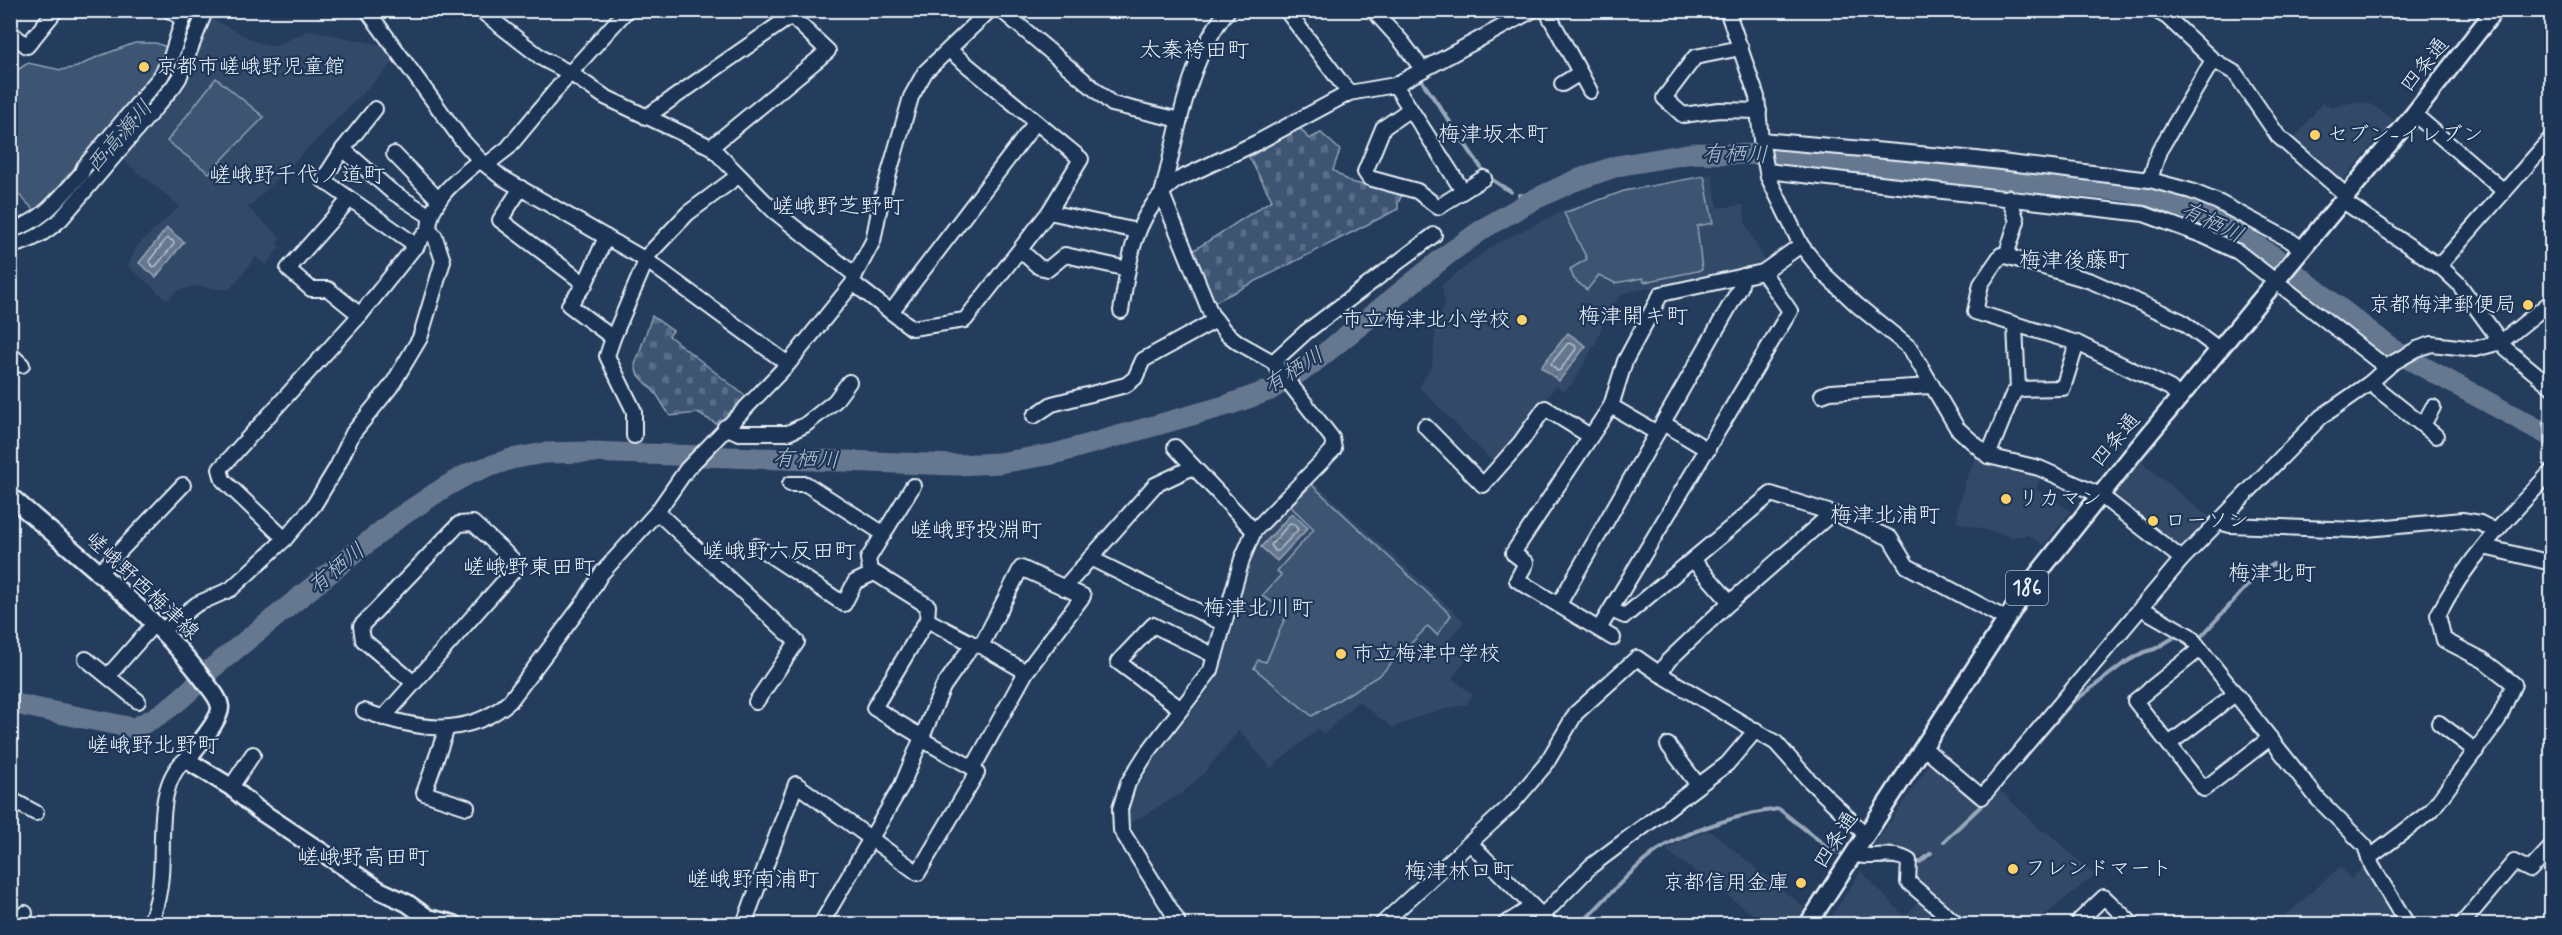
<svg xmlns="http://www.w3.org/2000/svg" width="2562" height="935" viewBox="0 0 2562 935" font-family="Mynerve,'Klee One',sans-serif">
<style>
.built{fill:#334a68}
.cemetery{fill:url(#cemetery-stones);stroke:#93a2b5;stroke-width:1.5}
.pitch{fill:#3e5472;stroke:#93a2b5;stroke-width:1.5}
.water{fill:url(#water-ripples);stroke:#99a8ba;stroke-width:1.5}
.lines{fill:none;stroke-linecap:round;stroke-linejoin:round}
.shore{stroke:#b4c1ce;stroke-width:1.5}
.stream{stroke:#99a8ba;stroke-width:4}
.river{stroke:#657890;stroke-width:21}
.minor-casing{stroke:#e8f1f8;stroke-width:18}
.major-casing{stroke:#e8f1f8;stroke-width:21}
.minor{stroke:#1d3557;stroke-width:14}
.major{stroke:#1d3557;stroke-width:16}
.poi-dot{fill:#ffd166;stroke:#1d3557;stroke-width:2}
.labels{text-anchor:middle;dominant-baseline:central;stroke-width:4.5;stroke-linejoin:round;paint-order:stroke}
.shield{fill:#1d3557;stroke:#abb9c8;stroke-width:1.5}
.shield-label{font-size:20px;font-weight:bold;fill:#e8f1f8}
.street-label{font-size:21px;fill:#e8f1f8;stroke:#1d3557}
.poi-label{font-size:21px;fill:#e8f1f8;stroke:#1d3557;text-anchor:start}
.neighbourhood-label{font-size:22px;fill:#e8f1f8;stroke:#1d3557}
.water-label{font-size:22px;font-style:italic;fill:#b4c1ce;stroke:#1d3557}
</style>
<defs>
<pattern id="cemetery-stones" width="16" height="16" patternUnits="userSpaceOnUse" patternTransform="scale(1.5)"><rect width="16" height="16" fill="#3e5472"/><path d="M2 7V4a2 2 0 0 1 4 0v3zM10 15v-3a2 2 0 0 1 4 0v3z" fill="#5a6d87"/></pattern>
<pattern id="water-ripples" width="26" height="14" patternUnits="userSpaceOnUse" patternTransform="scale(1.5)"><rect width="26" height="14" fill="#657890"/><path d="M2 4q2-2 4 0t4 0M15 11q2-2 4 0t4 0" fill="none" stroke="#576270"/></pattern>
</defs>
<rect width="100%" height="100%" fill="#253d5d"/>
<filter id="ink" filterUnits="userSpaceOnUse"><feTurbulence type="fractalNoise" baseFrequency=".0167" numOctaves="2"/><feDisplacementMap in="SourceGraphic" scale="12" xChannelSelector="R" yChannelSelector="G"/><feConvolveMatrix kernelMatrix="1 2 1 2 8 2 1 2 1" color-interpolation-filters="sRGB"/></filter>
<g filter="url(#ink)">
<g class="built">
<path d="M210,18l49,25 16,3 35,-16 76,16 10,14 -148,148 33,30 -5,5 4,4 -14,18 -10,-8 -27,33 -36,-4 -16,5 -10,9 -39,-34 9,-20 43,-40 -60,-48 62,-76 21,-54z"/>
<path d="M2354,102l17,2 23,16 -54,63 -49,-40 31,-40 12,4z"/>
<path d="M1712,174l6,34 25,-3 3,20 20,39 -2,2 -136,26 -8,4 -13,18 -11,28 -23,41 -10,8 -7,-5 -61,78 -76,-77 13,-21 4,-41 9,-20 -3,-20 52,-40 72,-36 58,-18z"/>
<path d="M1976,456l22,9 44,9 -6,15 35,22 -27,34 -16,-10 -16,2 -55,-15 1,-13 8,-29z"/>
<path d="M2140,461l70,57 -31,32 -70,-53z"/>
<path d="M1311,480l153,141 -17,22 19,17 -14,18 21,17 -6,9 -42,10 -32,14 -35,-27 -34,33 -6,-5 -47,39 -32,-38 -35,43 -23,21 -51,29 -5,-14 6,-19 11,-18 71,-87 8,-18 2,-19 10,-31 14,-59 14,-25z"/>
<path d="M1934,764l50,42 17,-15 41,40 5,1 47,43 -60,49h-69l-51,-45 5,-15 14,-8 -4,-5 -14,9 -8,-10 -30,3 -5,-5 57,-83z"/>
<path d="M1705,832h7l94,77 -10,15h-30l-99,-73 15,-10z"/>
<path d="M2340,867l11,12 11,-11 35,56h-121z"/>
<path d="M1861,871l44,46 15,-18 31,25h-125z"/>
</g>
<g class="cemetery">
<path d="M1300,128l9,11 12,-6 19,17 -7,20 17,12 53,11 -5,10v6l-185,94 -22,-51 81,-52 -23,-43z"/>
<path d="M652,316l21,15 -4,5 79,62 -27,28 -24,-13 -27,3 -13,-21 -20,-22 -2,-8z"/>
</g>
<g class="pitch">
<path d="M135,43h21l13,5 -11,25 -122,139 -25,-25v-113l17,-11 33,7 16,-3 20,-10z"/>
<path d="M216,78l48,39 -55,56 -42,-32z"/>
<path d="M1704,176l9,47 -16,3 5,44 -58,12 -1,-4 -28,5 -16,-8 -12,15 -13,-11 -4,-10 17,-10 -23,-46 60,-22z"/>
<path d="M1312,485l139,130 -14,20 -9,-9 -48,49 -68,41 -58,-48 4,-8 8,2 22,-51 -26,-15 19,-21 -4,-4 37,-42 -24,-23z"/>
</g>
<g class="water">
<path d="M167,228l17,14 -28,35 -17,-14z"/>
<path d="M1568,333l18,13 -27,35 -18,-14z"/>
<path d="M1292,513l16,15 -31,33 -16,-14z"/>
</g>
<g class="lines">
<g class="shore">
<path d="M167,238l6,3 1,3 -18,22 -3,1 -4,-6z"/>
<path d="M1568,343l7,2 1,4 -16,21 -3,1 -6,-7z"/>
<path d="M1290,523l4,1 4,6 -20,21h-3l-4,-6z"/>
</g>
<g class="stream">
<path d="M1422,81l60,88 9,10 20,13"/>
<path d="M1519,195l22,1"/>
<path d="M2198,640l60,-66 16,-10"/>
<path d="M2015,768l57,-65 51,-39 21,-12 11,-3 23,-14 12,13 2,-3"/>
<path d="M1944,841l38,-36"/>
<path d="M1854,861l5,2h38"/>
<path d="M1911,862h9l11,-9"/>
<path d="M1581,924c22,-22 58,-64 84,-78 31,-18 79,-33 114,-37l47,37 22,11"/>
</g>
<g class="river">
<path d="M10,236l14,-3 22,-12 81,-91 47,-55 19,-58 6,-7"/>
<path d="M10,703l123,25c30,-11 55,-34 77,-58l184,-149 51,-34 25,-14 41,-14 33,-6 45,-1 367,13 43,-2 55,-9 174,-49 42,-15 38,-23 140,-113 38,-27 47,-27 41,-19 43,-15 76,-13 81,2 353,36 63,18 36,17 47,30 123,96 156,85"/>
</g>
<defs>
<g id="minor">
<path d="M169,10l14,9"/>
<path d="M367,10l94,129 19,21 21,17 145,83 142,104"/>
<path d="M480,10l63,49 27,14 35,24 106,50 63,64 81,64"/>
<path d="M1001,10l111,94 68,16"/>
<path d="M1286,10l63,83"/>
<path d="M1373,10l29,32 21,28"/>
<path d="M1546,10l44,81"/>
<path d="M1727,10l30,87 4,43 7,37 33,68 22,28 34,32 53,43 47,80 31,28 51,12 61,27 82,64"/>
<path d="M2155,10l12,7 46,43 22,13 43,63 69,60"/>
<path d="M10,32l17,14 29,-36"/>
<path d="M1741,48l-46,9 -31,41 19,17 36,-5 40,1"/>
<path d="M1562,84l18,-11"/>
<path d="M1395,85l68,106"/>
<path d="M375,109l-32,40 -20,31 94,66"/>
<path d="M1410,109l-27,19 -18,44 4,6 48,13 21,16 46,-29"/>
<path d="M2414,114l90,77"/>
<path d="M646,117l145,-101 4,-5"/>
<path d="M1761,140l215,19 174,21 41,11 27,11 73,39 11,8"/>
<path d="M711,147l117,-96 -37,-35"/>
<path d="M343,149l48,42 39,25"/>
<path d="M394,154l45,46"/>
<path d="M486,165l22,-17 62,-75 57,-63"/>
<path d="M1767,171l377,43 60,22 34,16 149,116"/>
<path d="M2150,180l9,-29 54,-91"/>
<path d="M521,188l-21,32 85,64"/>
<path d="M1163,191l12,-10 81,-38 93,-50 46,-8 138,-75"/>
<path d="M1162,194l49,120 15,19 13,10 34,19 59,76 2,11 -80,82 -12,28 -31,111 -66,86 -17,27 -8,26 1,21 56,90 -2,4"/>
<path d="M349,200l-61,69 23,20h17l32,26"/>
<path d="M2343,201l100,68 15,14 48,66 46,38"/>
<path d="M1049,212l88,19"/>
<path d="M10,230c32,-7 50,-33 71,-56l3,-7 77,-91 10,-19 12,-38 7,-9"/>
<path d="M606,237l-21,47 -16,21 44,33"/>
<path d="M10,246c21,-4 35,-13 51,-27l112,-132 6,-9 25,-64 4,-4"/>
<path d="M1020,250l19,17 9,2 17,-14 63,14"/>
<path d="M2006,256l11,-35 -8,-24"/>
<path d="M2439,266l113,-129"/>
<path d="M853,283l59,45 53,-8 84,-108 32,-53 -132,-109"/>
<path d="M1121,311c7,-42 10,-85 41,-117 16,-61 24,-132 66,-184"/>
<path d="M891,312l145,-190"/>
<path d="M10,354l12,11"/>
<path d="M1273,362l33,-30 128,-97"/>
<path d="M2370,383l66,53"/>
<path d="M2018,389l45,-1 14,-45"/>
<path d="M1822,395l8,-3 101,-6"/>
<path d="M2180,398l-10,-10 -93,-45 -102,-31 6,-28 20,-29 5,1 85,25 90,40 39,29"/>
<path d="M1611,406l46,27"/>
<path d="M1034,416l18,-12 74,-19 9,-7 8,-18 73,-40"/>
<path d="M1663,423l45,27"/>
<path d="M2423,425l10,-18"/>
<path d="M1425,426l58,59 37,-42 25,-35 45,28"/>
<path d="M725,427l14,6h49l17,-8 30,-24 14,-19"/>
<path d="M634,436v-25l-27,-55 6,-18 36,-84 39,-41 50,-37"/>
<path d="M1175,447l79,84"/>
<path d="M1988,456l25,-62 5,-5 -3,-63"/>
<path d="M790,484h16l78,50"/>
<path d="M913,486l-45,73 2,11 58,36 -1,14 -53,88 48,29"/>
<path d="M657,512l140,130 -41,60"/>
<path d="M2218,522l12,3 126,5 106,-10 18,3 16,8"/>
<path d="M285,539l-62,-59 -3,-11 140,-154 69,-86c1,-31 29,-50 51,-69"/>
<path d="M756,546l88,58 11,-22 19,-9"/>
<path d="M2484,547l68,16"/>
<path d="M1090,558l134,66"/>
<path d="M1693,560l37,42"/>
<path d="M98,574l85,-89"/>
<path d="M1064,588l91,-103 38,-18"/>
<path d="M1559,604l181,-316 3,-12"/>
<path d="M2141,608l49,28 128,163 47,47 7,20 35,58"/>
<path d="M1611,610l14,6 146,-122 67,21 52,23 17,28 99,53"/>
<path d="M927,620l46,24"/>
<path d="M1599,629l191,-318 -27,-39"/>
<path d="M162,630l35,-26 34,-15 54,-50 29,-34 23,-38 16,-34 39,-48 28,-47 23,-77 -8,-24 -6,-8"/>
<path d="M1613,638l-96,-58 9,-17 -13,-10 98,-147 14,-45 36,-67 102,-22 38,-27"/>
<path d="M2200,649l-65,52 69,88 66,-51"/>
<path d="M86,659l52,42"/>
<path d="M1660,674l8,-13 59,-56 105,-92"/>
<path d="M108,676l46,-52"/>
<path d="M1181,709l-63,-47 35,-37 62,31"/>
<path d="M364,711c50,18 102,29 146,-10l75,-100 16,-27 56,-62 30,-43 101,-105 65,-81 2,-8 18,-34 8,-40 30,-104 14,-25 65,-62"/>
<path d="M383,718l132,-149 -3,-10 -39,-36 -14,1 -98,102 2,14 51,43"/>
<path d="M2439,723l37,28"/>
<path d="M447,728l-23,65 43,14"/>
<path d="M921,739l52,29"/>
<path d="M2169,744l66,-50"/>
<path d="M1668,745l30,40"/>
<path d="M1924,748l58,49 200,-238 139,-142 49,-34 21,-19 26,-15 15,-5 43,5 26,-7 51,-41"/>
<path d="M231,787l22,-33"/>
<path d="M10,799l26,14"/>
<path d="M1470,843l80,81"/>
<path d="M1853,854c19,6 40,-4 56,7l-1,21 49,42"/>
<path d="M2369,858l62,-47 67,-91 16,-36 -31,-24 -39,-20 -6,-25c28,-55 72,-100 114,-144"/>
<path d="M1542,916l49,-50 136,-102 29,-34"/>
<path d="M18,924l7,-11"/>
<path d="M150,924c6,-16 10,-32 11,-49 3,-36 -6,-96 28,-118"/>
<path d="M744,924l52,-140 122,89 59,-100 -4,-5 53,-96 57,-76 -62,-28 -40,78 45,26"/>
<path d="M821,924l81,-139 41,-98 30,-43 8,2"/>
<path d="M1382,924l130,-120 34,-40 30,-51 61,-55 23,16 116,69 32,36 58,56"/>
<path d="M1505,924l27,-17"/>
<path d="M2085,924l-5,-4 24,-23 28,27"/>
<path d="M2462,924l52,-62 16,8 22,-24"/>
</g>
<g id="major">
<path d="M10,496c67,60 143,115 196,187 5,7 13,15 14,24 1,12 -23,39 -31,50l4,7 38,23 26,22 122,81 28,13 21,15 26,6"/>
<path d="M1808,924l221,-339 108,-136 277,-335 81,-104"/>
</g>
</defs>
<use href="#minor" class="minor-casing"/>
<use href="#major" class="major-casing"/>
<use href="#minor" class="minor"/>
<use href="#major" class="major"/>
</g>
</g>
<g class="poi-dot">
<circle cx="144" cy="67" r="6"/>
<circle cx="2315" cy="135" r="6"/>
<circle cx="2528" cy="305" r="6"/>
<circle cx="1522" cy="320" r="6"/>
<circle cx="2006" cy="499" r="6"/>
<circle cx="2153" cy="521" r="6"/>
<circle cx="1341" cy="654" r="6"/>
<circle cx="2013" cy="869" r="6"/>
<circle cx="1801" cy="883" r="6"/>
</g>
<g class="labels">
<rect class="shield" x="2006" y="571" width="42" height="34" rx="4.5"/>
<g class="shield-label">
<text x="2027" y="588">186</text>
</g>
<g class="street-label">
<text transform="translate(2425 65) rotate(-51)">四条通</text>
<text transform="translate(2116 440) rotate(-50)">四条通</text>
<text transform="translate(142 586) rotate(43)">嵯峨野西梅津線</text>
<text transform="translate(1836 840) rotate(-57)">四条通</text>
</g>
<g class="poi-label">
<text x="156" y="67">京都市嵯峨野児童館</text>
<text x="2327" y="135">セブン-イレブン</text>
<text x="2516" y="305" text-anchor="end">京都梅津郵便局</text>
<text x="1510" y="320" text-anchor="end">市立梅津北小学校</text>
<text x="2018" y="499">リカマン</text>
<text x="2165" y="521">ローソン</text>
<text x="1353" y="654">市立梅津中学校</text>
<text x="2025" y="869">フレンドマート</text>
<text x="1789" y="883" text-anchor="end">京都信用金庫</text>
</g>
<g class="neighbourhood-label">
<text x="1194" y="51">太秦袴田町</text>
<text x="1493" y="135">梅津坂本町</text>
<text x="297" y="176">嵯峨野千代ノ道町</text>
<text x="838" y="207">嵯峨野芝野町</text>
<text x="2074" y="261">梅津後藤町</text>
<text x="1633" y="317">梅津開キ町</text>
<text x="1885" y="516">梅津北浦町</text>
<text x="976" y="531">嵯峨野投淵町</text>
<text x="779" y="552">嵯峨野六反田町</text>
<text x="529" y="568">嵯峨野東田町</text>
<text x="2272" y="574">梅津北町</text>
<text x="1258" y="609">梅津北川町</text>
<text x="153" y="746">嵯峨野北野町</text>
<text x="363" y="858">嵯峨野高田町</text>
<text x="1459" y="872">梅津林口町</text>
<text x="753" y="880">嵯峨野南浦町</text>
</g>
<g class="water-label">
<text transform="translate(120 137) rotate(-49)">西高瀬川</text>
<text transform="translate(1735 155) rotate(1)">有栖川</text>
<text transform="translate(2212 223) rotate(26)">有栖川</text>
<text transform="translate(1294 371) rotate(-32)">有栖川</text>
<text transform="translate(806 460) rotate(2)">有栖川</text>
<text transform="translate(337 569) rotate(-39)">有栖川</text>
</g>
</g>
<rect width="2562" height="935" fill="none" stroke="#1d3557" stroke-width="36"/>
<rect x="18" y="18" width="2526" height="899" fill="none" stroke="#e8f1f8" stroke-width="2" filter="url(#ink)"/>
</svg>
